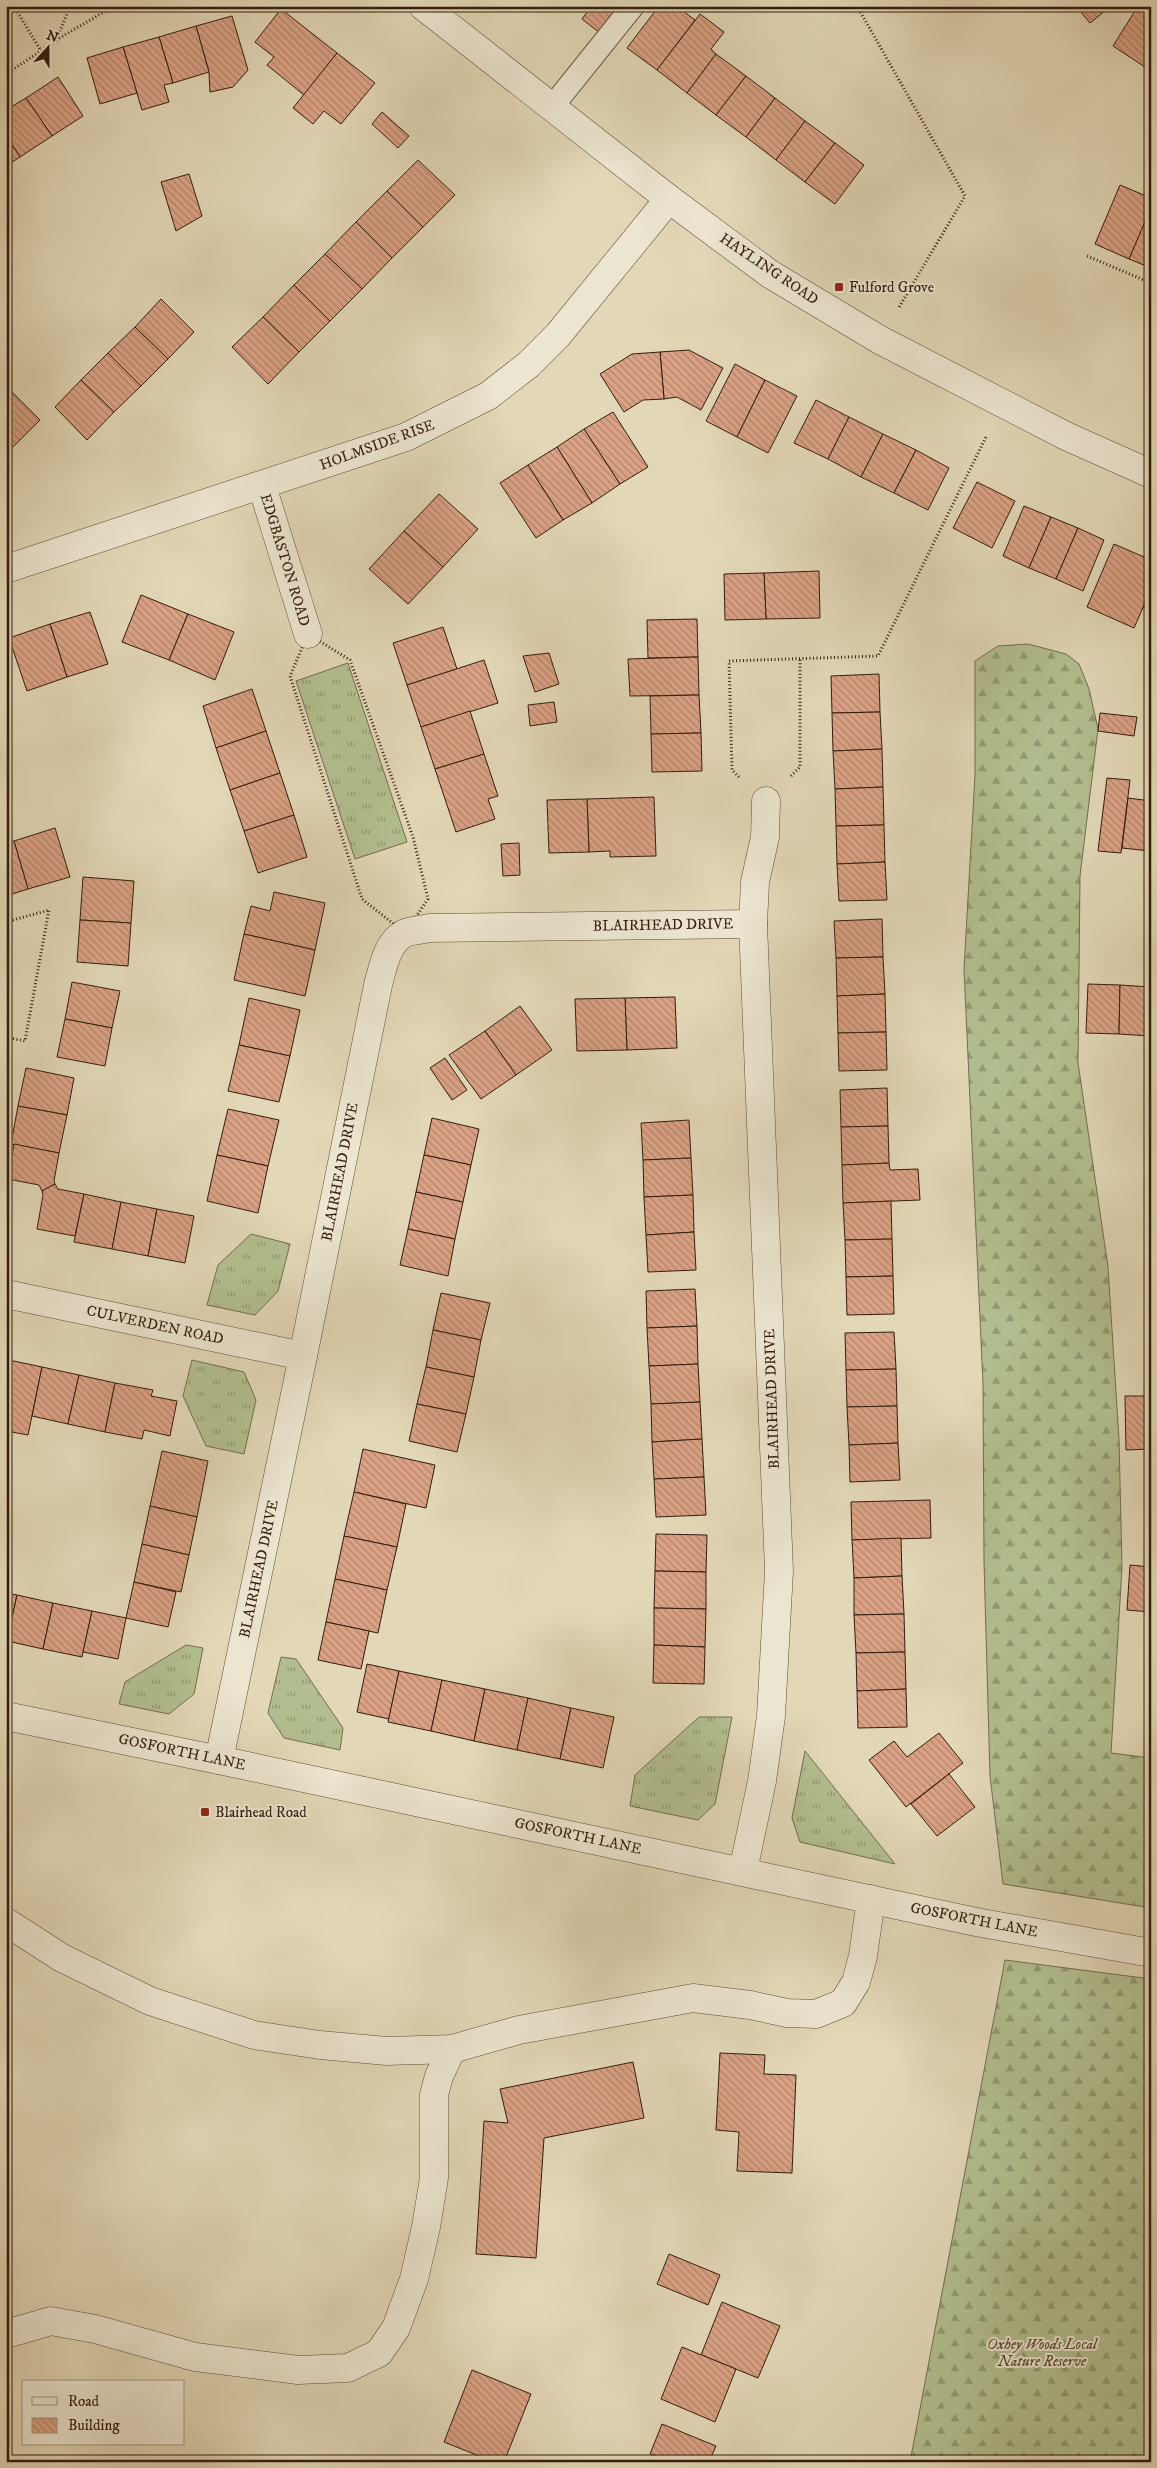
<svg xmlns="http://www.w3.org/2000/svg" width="1157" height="2468" viewBox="0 0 1157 2468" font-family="'IM FELL DW Pica',serif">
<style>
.grass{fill:url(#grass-tufts);stroke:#726d4e}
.forest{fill:url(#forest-firs);stroke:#726d4e}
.building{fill:url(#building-back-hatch);stroke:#331c0c}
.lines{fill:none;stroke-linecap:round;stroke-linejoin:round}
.service-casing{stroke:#5f4b36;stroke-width:24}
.minor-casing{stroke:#5f4b36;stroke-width:29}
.tertiary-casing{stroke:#5f4b36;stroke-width:29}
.path{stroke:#331c0c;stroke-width:3;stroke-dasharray:1 2.5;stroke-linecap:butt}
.service{stroke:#ece5d0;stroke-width:22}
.minor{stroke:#ece5d0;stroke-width:28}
.tertiary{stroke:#ece5d0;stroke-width:28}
.poi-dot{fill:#8f2418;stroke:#ece5d0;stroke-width:2}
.labels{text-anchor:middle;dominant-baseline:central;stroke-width:4;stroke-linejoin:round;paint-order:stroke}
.street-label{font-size:15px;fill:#331c0c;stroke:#ece5d0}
.poi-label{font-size:15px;fill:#331c0c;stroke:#ece5d0;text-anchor:start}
.park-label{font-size:15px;font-style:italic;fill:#594d33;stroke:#ece5d0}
</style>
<defs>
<pattern id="grass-tufts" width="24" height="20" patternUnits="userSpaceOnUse" patternTransform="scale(1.25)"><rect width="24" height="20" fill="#b2be8f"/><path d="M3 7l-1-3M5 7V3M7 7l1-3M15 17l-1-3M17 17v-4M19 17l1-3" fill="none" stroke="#919a73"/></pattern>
<pattern id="forest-firs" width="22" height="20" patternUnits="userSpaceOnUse" patternTransform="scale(1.25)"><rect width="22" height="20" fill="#b2be8f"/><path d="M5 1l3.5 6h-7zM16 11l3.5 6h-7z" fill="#919a73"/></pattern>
<pattern id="building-back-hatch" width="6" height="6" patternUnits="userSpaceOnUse" patternTransform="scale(1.25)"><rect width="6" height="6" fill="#dba285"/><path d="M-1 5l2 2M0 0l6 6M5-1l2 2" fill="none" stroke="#b2836b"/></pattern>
</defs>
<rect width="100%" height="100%" fill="#e2d7b6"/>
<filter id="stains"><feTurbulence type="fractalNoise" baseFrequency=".004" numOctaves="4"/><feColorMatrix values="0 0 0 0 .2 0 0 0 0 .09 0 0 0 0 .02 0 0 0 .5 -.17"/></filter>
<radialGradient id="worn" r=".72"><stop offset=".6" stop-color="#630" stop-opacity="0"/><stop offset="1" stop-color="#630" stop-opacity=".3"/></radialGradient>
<g class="grass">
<path d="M348,663l59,179 -52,17 -59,-178z"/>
<path d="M251,1234l39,10 -12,47 -23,24 -48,-10 11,-40z"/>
<path d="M192,1360l52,12 12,28 -12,54 -38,-8 -23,-50z"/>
<path d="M186,1645l17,3 -9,46 -25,20 -50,-10 6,-22z"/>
<path d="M281,1657l15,2 47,69 -3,22 -56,-12 -16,-25z"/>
<path d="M699,1717h33l-17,87 -17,16 -68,-14 5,-31z"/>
<path d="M805,1751l90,113 -95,-22 -8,-24z"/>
</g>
<g class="forest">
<path d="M1028,644l38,10 13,10 10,25 9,40 -18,147 -2,187 30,204 11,172 3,128 -11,186 40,5v150l-148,-24 -13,-108 -6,-214 -1,-178 -19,-415 11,-194v-114l23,-15z"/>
<path d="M1005,1960l146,19v483h-241z"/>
</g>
<g class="building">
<path d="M581,6h40l-21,27 -18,-14 6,-8z"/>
<path d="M659,6h17l19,14 -38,50 -30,-22z"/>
<path d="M1076,6h35l-21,17z"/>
<path d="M1138,6h6l7,4v55l-3,4 -35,-23z"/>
<path d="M281,9l56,44 -33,42 -37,-30 7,-8 -19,-15z"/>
<path d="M700,14l24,18 -13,17 5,5 -29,39 -30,-23z"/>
<path d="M232,16l16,54 -15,17 -23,5 -1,-20 -13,-46z"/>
<path d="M196,26l13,46 -36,11 -14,-46z"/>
<path d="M159,37l14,46 -9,2 5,17 -27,8 -19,-63z"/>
<path d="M123,47l14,46 -37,11 -13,-46z"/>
<path d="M337,53l38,30 -34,41 -17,-13 -11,13 -20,-16z"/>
<path d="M716,54l30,22 -30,39 -29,-22z"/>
<path d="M746,76l29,22 -29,39 -30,-22z"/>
<path d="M58,77l25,39 -31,20 -26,-38z"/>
<path d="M26,98l26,38 -32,21 -14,-22v-25z"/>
<path d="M775,98l30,23 -29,39 -30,-23z"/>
<path d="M382,112l27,24 -11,12 -26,-24z"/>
<path d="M805,121l30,22 -30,39 -29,-22z"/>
<path d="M6,135l14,22 -14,9z"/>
<path d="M835,143l29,22 -29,39 -30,-22z"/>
<path d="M418,160l37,35 -32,32 -36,-36z"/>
<path d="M189,174l13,42 -26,15 -15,-49z"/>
<path d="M1120,185l31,13v11l-22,50 -34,-15z"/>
<path d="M387,191l36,36 -31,31 -36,-36z"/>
<path d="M1147,217l4,1v50l-22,-9z"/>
<path d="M356,222l36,36 -30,31 -37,-35z"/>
<path d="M325,254l37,35 -32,32 -36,-36z"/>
<path d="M294,285l36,36 -31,31 -36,-35z"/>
<path d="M161,299l33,33 -26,27 -33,-32z"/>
<path d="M263,317l36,35 -31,32 -36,-37z"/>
<path d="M135,327l33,32 -27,27 -33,-33z"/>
<path d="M689,350l34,18 -22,42 -24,-13 -13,2 -4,-47z"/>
<path d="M660,352l4,47 -21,1 -19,12 -24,-38 32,-20z"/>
<path d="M108,353l33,33 -27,26 -33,-32z"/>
<path d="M735,364l30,16 -28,57 -31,-16z"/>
<path d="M81,380l33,32 -27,28 -32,-33z"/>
<path d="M765,380l32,16 -29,57 -31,-16z"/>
<path d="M7,387l33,33 -27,27 -7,-7z"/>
<path d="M816,400l33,17 -21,42 -34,-16z"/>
<path d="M613,412l35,55 -28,17 -36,-55z"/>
<path d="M849,417l34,17 -22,43 -33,-18z"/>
<path d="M584,429l36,55 -28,19 -35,-56z"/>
<path d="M883,434l33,16 -22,43 -33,-16z"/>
<path d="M557,447l35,56 -29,17 -35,-55z"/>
<path d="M916,450l33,18 -21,42 -34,-17z"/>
<path d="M528,465l35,55 -27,18 -36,-55z"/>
<path d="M977,482l38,19 -23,47 -39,-20z"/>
<path d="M439,494l39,35 -35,38 -39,-36z"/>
<path d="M1024,506l27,11 -22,51 -26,-12z"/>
<path d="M1051,517l27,11 -22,51 -27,-11z"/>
<path d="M1078,528l26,12 -21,51 -27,-12z"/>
<path d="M404,531l39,36 -35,37 -39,-35z"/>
<path d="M1114,544l37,16v29l-17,39 -47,-21z"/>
<path d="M819,571l1,47 -54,1 -2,-46z"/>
<path d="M764,573l2,46 -41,1 -1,-46z"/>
<path d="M1151,589v22l-8,-4z"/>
<path d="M141,595l47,19 -19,46 -47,-18z"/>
<path d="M90,612l18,52 -41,13 -17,-53z"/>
<path d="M188,614l46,18 -19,48 -46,-20z"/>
<path d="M697,619l1,38 -50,1 -1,-38z"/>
<path d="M50,624l17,53 -40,14 -18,-53z"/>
<path d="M443,627l14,42 -50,16 -14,-42z"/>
<path d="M549,653l10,31 -24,8 -12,-36z"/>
<path d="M698,657l1,38 -69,1 -2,-37z"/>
<path d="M484,660l14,43 -77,24 -14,-42z"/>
<path d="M879,674l1,38 -48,1 -1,-37z"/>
<path d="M252,689l14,42 -50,17 -13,-42z"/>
<path d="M699,695l2,38 -50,1 -1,-38z"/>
<path d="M554,702l3,20 -27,4 -2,-21z"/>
<path d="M470,711l14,43 -49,15 -14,-42z"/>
<path d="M880,712l2,37 -49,2 -1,-38z"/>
<path d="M1100,713l37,4 -3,19 -36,-5z"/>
<path d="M266,731l14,42 -50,17 -14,-42z"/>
<path d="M701,733l1,38 -50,1 -1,-38z"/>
<path d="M882,749l1,38 -48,2 -2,-38z"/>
<path d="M484,754l14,42 -10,3 7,20 -39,13 -21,-63z"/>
<path d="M280,773l14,42 -50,16 -14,-41z"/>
<path d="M1107,778l23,2 -9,73 -23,-2z"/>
<path d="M883,787l1,38 -48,1 -1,-37z"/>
<path d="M654,797l2,59 -46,1v-6l-21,1 -2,-53z"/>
<path d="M1128,798l23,3 -1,50 -28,-3z"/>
<path d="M587,799l2,53 -40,1 -2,-53z"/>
<path d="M294,815l13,42 -49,16 -14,-42z"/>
<path d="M884,825l1,37 -48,2 -1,-38z"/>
<path d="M55,828l15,49 -42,12 -14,-48z"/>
<path d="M14,841l14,48 -22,7v-53z"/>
<path d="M519,843l1,32 -17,1 -2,-32z"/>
<path d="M885,862l2,38 -48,1 -2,-37z"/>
<path d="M83,877l51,4 -3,42 -51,-3z"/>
<path d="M274,892l51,11 -10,47 -71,-16 7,-28 19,5z"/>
<path d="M882,919l1,38 -47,1 -2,-37z"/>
<path d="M80,920l51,3 -3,43 -51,-4z"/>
<path d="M244,934l71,16 -10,46 -71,-16z"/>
<path d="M883,957l2,37 -48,2 -1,-38z"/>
<path d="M72,982l48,9 -8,37 -47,-9z"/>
<path d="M1088,984l32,1 -1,49 -33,-1z"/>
<path d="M1120,985l31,2 -1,49 -31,-2z"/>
<path d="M885,994l1,38 -48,1 -1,-37z"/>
<path d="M675,997l2,51 -50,2 -2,-52z"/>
<path d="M249,998l51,12 -10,46 -51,-11z"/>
<path d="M625,998l2,52 -50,1 -2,-52z"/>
<path d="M520,1006l32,44 -36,25 -31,-44z"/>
<path d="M65,1019l47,9 -7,38 -48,-9z"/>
<path d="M485,1031l31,44 -35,24 -32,-44z"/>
<path d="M886,1032l1,38 -48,1 -1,-38z"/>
<path d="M239,1045l51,11 -11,46 -51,-11z"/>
<path d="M445,1058l22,32 -15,10 -22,-32z"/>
<path d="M26,1068l48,10 -7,37 -49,-9z"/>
<path d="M887,1088l1,38 -47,1 -1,-37z"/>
<path d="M18,1106l49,9 -8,38 -48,-9z"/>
<path d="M228,1109l51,11 -11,46 -51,-11z"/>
<path d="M432,1118l47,11 -8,36 -47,-10z"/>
<path d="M689,1120l2,38 -48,2 -2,-37z"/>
<path d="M888,1126l1,37 -47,2 -1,-38z"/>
<path d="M14,1144l45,9 -5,28 1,3 -13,7 -3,-6 -31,-6z"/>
<path d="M217,1155l51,11 -10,47 -51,-12z"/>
<path d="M424,1155l47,10 -8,37 -47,-10z"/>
<path d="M691,1158l2,37 -49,2 -1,-37z"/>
<path d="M889,1163l1,7 28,-1 2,31 -77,3 -1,-38z"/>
<path d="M55,1184l3,5 26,5 -9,42 -38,-7 6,-34 -1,-4z"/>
<path d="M416,1192l47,10 -8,37 -47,-10z"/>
<path d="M84,1194l37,8 -9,47 -38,-7z"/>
<path d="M693,1195l1,37 -48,3 -2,-38z"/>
<path d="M891,1201l1,38 -47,1 -2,-37z"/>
<path d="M121,1202l36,7 -9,47 -36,-7z"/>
<path d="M157,1209l37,7 -9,47 -37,-7z"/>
<path d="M408,1229l47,10 -7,37 -48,-11z"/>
<path d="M694,1232l2,38 -48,2 -2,-37z"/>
<path d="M892,1239l1,37 -47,1 -1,-37z"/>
<path d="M893,1276l1,38 -47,1 -1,-38z"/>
<path d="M695,1289l2,37 -50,2 -1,-37z"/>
<path d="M441,1293l49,10 -9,37 -48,-10z"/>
<path d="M697,1326l1,38 -49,2 -2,-38z"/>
<path d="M433,1330l48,10 -7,37 -48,-10z"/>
<path d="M894,1332l2,37 -50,1 -1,-37z"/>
<path d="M9,1360l33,7 -14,68 -22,-4v-60z"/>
<path d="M698,1364l2,38 -49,2 -2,-38z"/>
<path d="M42,1367l37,8 -11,49 -36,-8z"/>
<path d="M426,1367l48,10 -8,37 -49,-10z"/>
<path d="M896,1369l1,37 -50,1 -1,-37z"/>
<path d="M79,1375l36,8 -10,49 -37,-8z"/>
<path d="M115,1383l38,7 -2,6 26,5 -7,35 -26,-6 -2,9 -37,-7z"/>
<path d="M1125,1396h26v53l-25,1z"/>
<path d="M700,1402l2,37 -50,3 -1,-38z"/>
<path d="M417,1404l49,10 -9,38 -48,-11z"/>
<path d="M897,1406l1,37 -49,2 -2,-38z"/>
<path d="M702,1439l2,38 -50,2 -2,-37z"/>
<path d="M898,1443l2,37 -50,2 -1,-37z"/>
<path d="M363,1449l72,16 -9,43 -72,-16z"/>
<path d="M162,1451l46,10 -11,56 -47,-11z"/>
<path d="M704,1477l2,38 -50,2 -2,-38z"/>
<path d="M354,1492l52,12 -9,43 -53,-11z"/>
<path d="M930,1500l1,38 -79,2 -1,-38z"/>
<path d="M150,1506l47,11 -8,38 -47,-11z"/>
<path d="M656,1534l51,1 -1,37 -51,-1z"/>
<path d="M344,1536l53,11 -10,43 -52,-11z"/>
<path d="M901,1538l1,38 -48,2 -2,-38z"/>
<path d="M142,1544l47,11 -8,37 -47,-10z"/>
<path d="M1130,1565l21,2v45l-24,-2z"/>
<path d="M655,1571l51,1v37l-52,-1z"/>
<path d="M902,1576l2,38 -50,1v-37z"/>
<path d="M335,1579l52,11 -9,43 -52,-11z"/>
<path d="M134,1582l42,10 -8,35 -42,-9z"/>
<path d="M6,1593l11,2 -10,46h-1z"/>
<path d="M17,1595l36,8 -10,46 -36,-8z"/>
<path d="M53,1603l39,8 -10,46 -39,-8z"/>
<path d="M654,1608l52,1 -1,38 -51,-2z"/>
<path d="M92,1611l34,7 -8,41 -35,-7z"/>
<path d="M904,1614l1,38 -49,1 -2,-38z"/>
<path d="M326,1622l43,9 -8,38 -43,-9z"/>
<path d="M654,1645l51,2 -1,37 -51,-1z"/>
<path d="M905,1652l1,37 -49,2 -1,-38z"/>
<path d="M367,1664l32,7 -10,48 -32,-7z"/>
<path d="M399,1671l43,9 -11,51 -43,-9z"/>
<path d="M442,1680l43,9 -11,52 -43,-10z"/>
<path d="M485,1689l43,9 -11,52 -43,-9z"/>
<path d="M906,1689l1,38 -49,1 -1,-37z"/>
<path d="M528,1698l43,10 -11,51 -43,-9z"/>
<path d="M571,1708l43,9 -11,51 -43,-9z"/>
<path d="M939,1733l24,30 -57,44 -37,-47 25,-19 13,16z"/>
<path d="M949,1774l26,33 -38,29 -26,-32z"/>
<path d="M720,2053l45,2 -1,19 32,1 -4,98 -55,-2 2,-39 -23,-2z"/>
<path d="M633,2062l11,56 -100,20 -8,120 -60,-4 8,-133 24,2 -8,-34z"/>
<path d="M669,2254l51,21 -12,30 -51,-21z"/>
<path d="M722,2302l58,24 -22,52 -57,-23z"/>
<path d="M682,2347l54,22 -21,53 -54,-23z"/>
<path d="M472,2370l59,24 -27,68h-10l-50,-20z"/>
<path d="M662,2424l54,22 -7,16h-38l-21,-8z"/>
</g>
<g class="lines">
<defs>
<path id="service" d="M552,107l81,-101"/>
<g id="minor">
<path d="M262,486l46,148"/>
<path d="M6,569l400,-132 82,-41 40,-31 30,-30 111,-136"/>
<path d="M6,1294l297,62"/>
<path d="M219,1760l84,-404 75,-371c5,-18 9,-43 27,-52 7,-3 17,-3 24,-5l324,-4"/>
<path d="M743,1871l19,-90 9,-65 8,-145 -26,-647 2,-42 10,-45 1,-36"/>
<path d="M6,1922l56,36 88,43 104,34 66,10 67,6 65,-2 67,-19 174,-32 57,7 37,8 29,1 27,-11 13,-21 7,-26 8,-57"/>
<path d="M6,2334l45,-13 44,8 100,28 103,13 50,-2 31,-15 17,-25 18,-49 12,-52 8,-49v-83l5,-19 13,-27"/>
</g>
<g id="tertiary">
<path d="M423,6l246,193 101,75 110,66 186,96 85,38"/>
<path d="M6,1716l213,44 757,162 175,31"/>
</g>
</defs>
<use href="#service" class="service-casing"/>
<use href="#minor" class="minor-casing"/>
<use href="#tertiary" class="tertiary-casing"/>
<g class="path">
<path d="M14,6l27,45"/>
<path d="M857,6l108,190 -67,113"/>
<path d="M56,40l48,-28 20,-6"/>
<path d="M6,74l50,-33 14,-35"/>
<path d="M1087,256l64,27"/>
<path d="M308,634l42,26 63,177 15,62 -23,34 -43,-34 -72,-223z"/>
<path d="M791,776l9,-9v-109"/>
<path d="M739,777l-7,-7 -3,-109 149,-5 109,-221"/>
<path d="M6,922l43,-12 -24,131 -19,-4"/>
</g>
<use href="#service" class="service"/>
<use href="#minor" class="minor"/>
<use href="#tertiary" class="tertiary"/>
</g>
<g class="poi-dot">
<rect x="834" y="282" width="10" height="10" rx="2.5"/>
<rect x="200" y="1807" width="10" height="10" rx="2.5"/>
</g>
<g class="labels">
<g class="street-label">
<text transform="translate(769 269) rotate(34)">HAYLING ROAD</text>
<text transform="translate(377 445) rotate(-20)">HOLMSIDE RISE</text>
<text transform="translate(285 560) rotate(73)">EDGBASTON ROAD</text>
<text transform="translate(663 925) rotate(-1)">BLAIRHEAD DRIVE</text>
<text transform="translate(340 1172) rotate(-79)">BLAIRHEAD DRIVE</text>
<text transform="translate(155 1325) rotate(12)">CULVERDEN ROAD</text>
<text transform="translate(772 1399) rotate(-92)">BLAIRHEAD DRIVE</text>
<text transform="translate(259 1569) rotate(-78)">BLAIRHEAD DRIVE</text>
<text transform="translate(182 1752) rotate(12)">GOSFORTH LANE</text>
<text transform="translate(578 1836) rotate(12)">GOSFORTH LANE</text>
<text transform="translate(974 1920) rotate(11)">GOSFORTH LANE</text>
</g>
<g class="poi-label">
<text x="849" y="287">Fulford Grove</text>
<text x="215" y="1812">Blairhead Road</text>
</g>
<g class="park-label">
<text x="1042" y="2344">Oxhey Woods Local<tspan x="1042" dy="17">Nature Reserve</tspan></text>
</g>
</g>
<rect width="1157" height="2468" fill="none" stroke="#e2d7b6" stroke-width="25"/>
<rect x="8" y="8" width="1142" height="2453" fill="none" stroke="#331c0c" stroke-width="2.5"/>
<rect x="12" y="12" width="1132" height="2443" fill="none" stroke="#331c0c"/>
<rect x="22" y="2380" width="162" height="65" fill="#ece5d0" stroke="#a29582"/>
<rect x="32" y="2397" width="25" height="8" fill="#ece5d0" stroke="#a29582"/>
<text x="68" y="2406" font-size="15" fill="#331c0c">Road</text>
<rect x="32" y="2418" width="25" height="15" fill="url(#building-back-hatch)" stroke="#a29582"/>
<text x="68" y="2430" font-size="15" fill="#331c0c">Building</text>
<g transform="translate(48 48) rotate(21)" stroke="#ece5d0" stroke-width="4" paint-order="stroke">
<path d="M0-4L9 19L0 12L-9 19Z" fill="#331c0c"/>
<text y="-8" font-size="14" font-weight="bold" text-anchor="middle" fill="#331c0c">N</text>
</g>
<rect width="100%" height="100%" filter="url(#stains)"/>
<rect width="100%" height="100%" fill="url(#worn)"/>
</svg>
